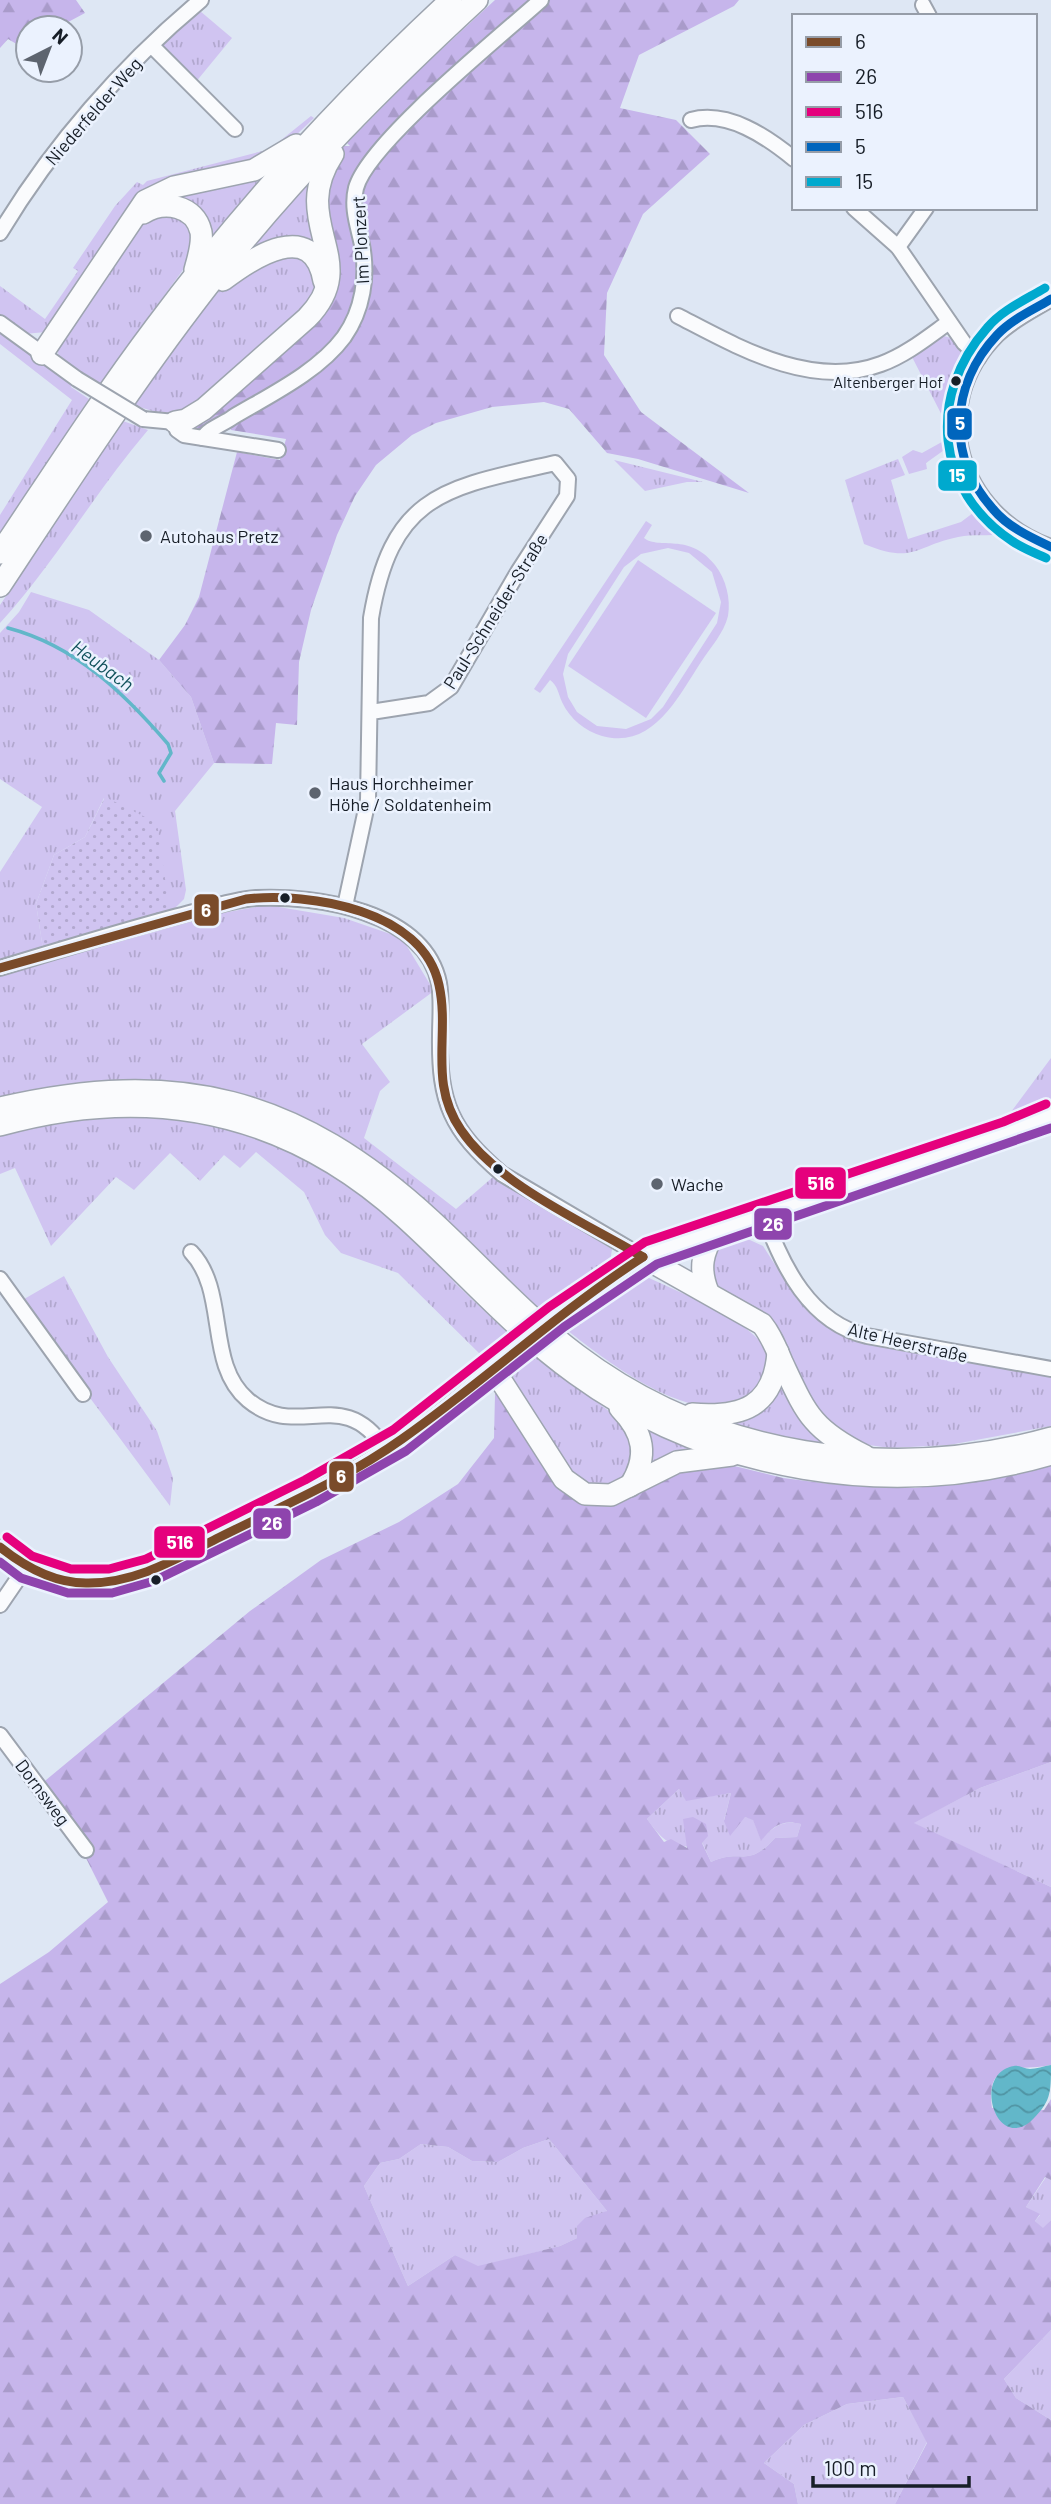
<svg xmlns="http://www.w3.org/2000/svg" width="1051" height="2504" viewBox="0 0 1051 2504" font-family="Barlow,sans-serif">
<style>
.grass{fill:url(#grass-tufts)}
.forest{fill:url(#forest-firs);fill-rule:evenodd}
.garden{fill:url(#garden-dots)}
.pitch{fill:#d0c4f1;fill-rule:evenodd}
.water{fill:url(#water-waves)}
.lines{fill:none;stroke-linecap:round;stroke-linejoin:round}
.stream{stroke:#62b7c9;stroke-width:3.5}
.minor-casing{stroke:#9da4af;stroke-width:18}
.highway-casing{stroke:#9da4af;stroke-width:24}
.minor{stroke:#fafbfd;stroke-width:14}
.highway{stroke:#fafbfd;stroke-width:21}
.minor-bridge-casing{stroke:#9da4af;stroke-width:18;stroke-linecap:butt}
.minor-bridge{stroke:#fafbfd;stroke-width:14}
.bus-1-casing{stroke:#ebf2fe;stroke-width:14}
.bus-2-casing{stroke:#ebf2fe;stroke-width:14}
.bus-3-casing{stroke:#ebf2fe;stroke-width:14}
.bus-4-casing{stroke:#ebf2fe;stroke-width:14}
.bus-5-casing{stroke:#ebf2fe;stroke-width:14}
.bus-1{stroke:#7a4b2a;stroke-width:9}
.bus-2{stroke:#8e44ad;stroke-width:9}
.bus-3{stroke:#e5007d;stroke-width:9}
.bus-4{stroke:#0065bd;stroke-width:9}
.bus-5{stroke:#00a9ce;stroke-width:9}
.bus-dot{fill:#171e27;stroke:#ebf2fe;stroke-width:2.5}
.poi-dot{fill:#5d646f;stroke:#ebf2fe;stroke-width:2.5}
.labels{text-anchor:middle;dominant-baseline:central;stroke-width:5;stroke-linejoin:round;paint-order:stroke}
.bus-label{font-size:16px;fill:#171e27;stroke:#ebf2fe;text-anchor:end}
.street-label{font-size:18px;fill:#171e27;stroke:#ebf2fe}
.poi-label{font-size:18px;fill:#171e27;stroke:#ebf2fe;text-anchor:start}
.water-label{font-size:19px;font-style:italic;fill:#11525c;stroke:#ebf2fe}
.line-badge{stroke:#ebf2fe;stroke-width:2.5}
.badge-label{font-size:19px;text-anchor:middle;font-weight:bold;fill:#fff}
</style>
<defs>
<pattern id="grass-tufts" width="24" height="20" patternUnits="userSpaceOnUse" patternTransform="scale(1.75)"><rect width="24" height="20" fill="#d0c4f1"/><path d="M3 7l-1-3M5 7V3M7 7l1-3M15 17l-1-3M17 17v-4M19 17l1-3" fill="none" stroke="#b2a8cf"/></pattern>
<pattern id="forest-firs" width="22" height="20" patternUnits="userSpaceOnUse" patternTransform="scale(1.75)"><rect width="22" height="20" fill="#c6b5eb"/><path d="M5 1l3.5 6h-7zM16 11l3.5 6h-7z" fill="#a99bca"/></pattern>
<pattern id="garden-dots" width="8" height="8" patternUnits="userSpaceOnUse" patternTransform="scale(1.75)"><rect width="8" height="8" fill="#d0c4f1"/><path d="M2 2h.1M6 6h.1" fill="none" stroke="#b2a8cf" stroke-width="1.8" stroke-linecap="round"/></pattern>
<pattern id="water-waves" width="16" height="10" patternUnits="userSpaceOnUse" patternTransform="scale(1.75)"><rect width="16" height="10" fill="#62b7c9"/><path d="M0 5q4-4 8 0t8 0" fill="none" stroke="#5094a3"/></pattern>
</defs>
<rect width="100%" height="100%" fill="#dee7f4"/>
<g class="grass">
<path d="M200,11l32,27 -37,45 -35,-36z"/>
<path d="M311,116l3,2 -21,20 -27,20 -91,23 -129,151 -22,2 -24,-18v-30l45,33 33,-48 -5,-3 42,-62 22,-24 6,3 4,-4 123,-32z"/>
<path d="M273,166l-66,77 -1,-7 -47,-38z"/>
<path d="M311,179l13,79 -74,-8z"/>
<path d="M160,209l31,14 2,33 -93,128 -18,-12 -2,2 -21,-16 -2,-11 75,-116z"/>
<path d="M299,254l19,23 -6,26 -89,81 -42,29 -22,3v-3l-26,-8c31,-41 73,-110 114,-138 13,-9 37,-10 52,-13z"/>
<path d="M0,331l73,53 -2,3 18,12 -89,137v-21l72,-115 -72,-56z"/>
<path d="M944,336l7,2 18,25 -13,30 -4,42 -41,-80z"/>
<path d="M123,421l25,9c-53,62 -93,133 -148,193v-18z"/>
<path d="M949,438l5,5 -28,20 1,6 -18,5 -7,-17 11,-7 9,3z"/>
<path d="M898,459l7,16 -14,5 17,59 53,-17 20,-15 27,25c-12,5 -30,2 -44,4 -47,7 -47,30 -100,8l-19,-64z"/>
<path d="M614,460l89,22h-16l-42,9z"/>
<path d="M31,592l58,18 70,50 32,37 23,66 -39,48 11,79 -2,9 -14,14 -66,-115 -19,39 -31,18 -18,49 7,45 -43,14v-91l42,-65 -42,-28v-146l19,-21z"/>
<path d="M267,905l77,13 58,20 32,53 -72,53 28,38 -10,9 -16,47 92,71 37,-32 119,72 -2,14 -66,50c-80,-76 -160,-161 -264,-204l-280,-9v-124l211,-61z"/>
<path d="M1051,1058v44l-57,25 14,-11z"/>
<path d="M76,1115l124,3 113,39 103,82 40,45 58,55 -29,20 -87,-86 -57,-20 -16,-18 -21,-43 -48,-40 -16,16 -16,-13 -24,26 -30,-28 -36,37 -18,-13 -65,69 -36,-78 -15,6v-42z"/>
<path d="M739,1235l24,11 34,53 22,21 27,17 50,13 155,26v50l-102,19 -59,3 -35,-5 -28,-15 -63,-112 -48,-32 -7,-31 9,-11z"/>
<path d="M639,1273c36,18 94,39 121,68 11,12 10,26 5,40 -3,7 -10,10 -15,15 -50,40 -148,-38 -188,-70l52,-40z"/>
<path d="M64,1276l44,81 49,74 16,47 -3,28 -151,-204z"/>
<path d="M528,1350l98,74 10,39 -21,24 -35,-2 -66,-99 -1,-15 3,1 4,-13z"/>
<path d="M780,1372l48,77 -99,-22 3,-8z"/>
<path d="M643,1426l58,26 -50,15z"/>
<path d="M1051,1762v125l-138,-64 67,-35z"/>
<path d="M679,1789l7,11 45,-7 -7,27 21,-3 8,2 8,21c13,-14 21,-20 40,-16l-4,13 -22,1c-29,32 -32,9 -64,24l-9,-20c-27,12 -40,-2 -55,-23z"/>
<path d="M549,2139l58,72 -30,27 -17,8 -82,21 -23,-12 -47,31 -44,-100 16,-23 19,-4 22,-15 27,3 24,14 26,1 25,-14z"/>
<path d="M1046,2177l5,3v40l-8,9 -8,-8 5,-6 -14,-8z"/>
<path d="M1051,2330v90l-35,-22 -12,-19z"/>
<path d="M903,2397l24,45 -32,62h-97l-4,-20 -30,-21 40,-38 43,-21z"/>
</g>
<g class="forest">
<path d="M0,0h76l9,13 -28,15h-29v19l-3,2 -17,-10 -8,9z"/>
<path d="M495,0h244l-5,6 -95,49 -19,53 56,12 34,34 -67,60 -36,79 -3,62 37,57 108,81 -111,-34 -31,-6 -38,-44 -25,-7 -52,5 -56,16 -24,12 -36,30 -21,31 -18,39 -26,75 -12,52 -2,63 -21,-2 -4,41 -58,-1 -23,-66 -32,-37 26,-35 14,-28 38,-145 43,8 6,-21 -55,-9 -4,-12 -29,16 -12,-1 134,-120c1,-48 -7,-128 24,-167h6l-3,-3 70,-71z"/>
<path d="M495,1394l6,3 76,100 85,-24 60,-10 61,15 47,6 85,4 70,-9 66,-17v300l-71,26 -66,35 137,64v178c-32,7 -66,-7 -59,43l52,2 7,-11v81l-6,-3 -19,30 14,7 -5,7 8,7 8,-8v110l-47,49 12,19 35,22v84h-156l32,-61 -24,-46 -56,7 -43,21 -40,38 30,21 4,20h-798v-520l49,-32 59,-50 -21,-42 -47,-75 210,-174 71,-51 78,-38 59,-38 36,-46zM679,1789l7,12 45,-8 -7,28 6,15 15,-19 8,3 8,21c12,-15 21,-22 40,-17l-4,13 -22,1c-29,32 -32,9 -64,24l-9,-19 6,-7 -2,-12 -13,-7 -10,2 4,29 -16,-9 -7,3 -17,-23zM549,2139l58,72 -22,7 -8,8v12l-17,8 -82,20 -23,-11 -47,31 -44,-100 16,-23 19,-4 22,-15 27,3 24,14 26,1 25,-14z"/>
</g>
<path class="garden" d="M105,797l52,26 13,90 -127,36 -7,-45 18,-49 31,-18z"/>
<g class="pitch">
<path d="M646,521l6,4 -8,13c15,12 45,-6 71,27 11,14 16,34 13,51 -4,17 -18,32 -27,46 -23,35 -48,88 -99,74 -17,-5 -32,-17 -40,-34 -4,-9 -4,-16 -12,-22l-10,13 -6,-4zM668,548l21,5 23,19 9,30 -4,21 -54,84 -12,12 -25,10 -29,-3 -20,-14 -9,-15 -5,-23 5,-20 56,-87 17,-13z"/>
<path d="M638,560l78,53 -70,105 -78,-52z"/>
</g>
<path class="water" d="M1051,2065c0,29 0,37 -21,57 -35,28 -58,-49 -16,-56 5,-1 11,3 16,3 6,0 14,-3 21,-4z"/>
<g class="lines">
<path class="stream" d="M8,628c68,18 116,65 160,116l3,9 -12,20 5,8"/>
<defs>
<g id="minor">
<path d="M923,5l6,11"/>
<path d="M152,46l83,83"/>
<path d="M691,120c37,-10 76,17 103,39"/>
<path d="M854,208l44,39 66,96 15,14"/>
<path d="M0,233c52,-87 123,-168 201,-233"/>
<path d="M898,247l28,-39"/>
<path d="M1051,299c-18,11 -39,21 -54,36 -72,72 -38,180 54,212"/>
<path d="M678,316c60,31 133,74 203,48 25,-9 47,-27 68,-42"/>
<path d="M0,323l77,56"/>
<path d="M143,419l32,3 2,8 7,5 94,15"/>
<path d="M203,438c6,-10 21,-14 30,-21 37,-22 85,-45 111,-80 19,-27 24,-61 18,-92 -4,-19 -11,-37 -6,-57 12,-45 145,-152 185,-188"/>
<path d="M345,906l23,-106 3,-182c21,-125 74,-130 184,-155l13,16 -1,17 -49,76 -67,115 -22,16 -58,9"/>
<path d="M0,968c59,-18 118,-36 178,-52 25,-6 52,-16 78,-18 60,-3 168,13 183,85 3,17 1,36 1,53 -1,67 11,94 62,138l141,83"/>
<path d="M764,1215c18,51 46,108 103,121l184,33"/>
<path d="M191,1252c38,40 14,112 57,148 50,42 94,-17 137,49"/>
<path d="M0,1279l83,115"/>
<path d="M557,1317l70,-50 32,-18 198,-65 194,-69"/>
<path d="M0,1547c26,23 57,37 92,36 48,-2 92,-28 134,-49 59,-29 119,-57 174,-94 41,-27 79,-61 117,-92"/>
<path d="M0,1605l26,-38"/>
<path d="M0,1735l86,115"/>
</g>
<g id="highway">
<path d="M143,213c21,-13 52,-8 58,19 2,13 -3,26 -6,38"/>
<path d="M223,280c29,-22 90,-63 101,1"/>
<path d="M42,354l103,-153 29,-14 80,-17 42,-25"/>
<path d="M175,422l11,-2 18,-11 103,-91c57,-58 -20,-94 26,-164"/>
<path d="M0,553c51,-76 101,-154 156,-227 88,-118 188,-227 295,-326"/>
<path d="M0,586c70,-106 139,-213 218,-313 78,-99 167,-188 259,-273"/>
<path d="M0,1108c177,-41 297,-11 431,112 49,45 93,95 146,135 135,102 313,128 474,83"/>
<path d="M0,1125c151,-42 286,-15 403,91 58,52 109,112 173,158 135,98 315,127 475,80"/>
<path d="M643,1257l119,67c9,11 14,24 20,38 24,51 29,67 83,94"/>
<path d="M708,1292c-10,-25 -5,-39 7,-62"/>
<path d="M493,1368l71,111 21,15 26,1 66,-33 55,-7"/>
<path d="M620,1408c24,25 29,48 10,78"/>
<path d="M692,1414c50,4 82,-7 86,-62"/>
</g>
</defs>
<use href="#minor" class="minor-casing"/>
<use href="#highway" class="highway-casing"/>
<use href="#minor" class="minor"/>
<use href="#highway" class="highway"/>
<defs>
<g id="minor-bridge">
<path d="M77,379l66,40"/>
<path d="M517,1348l40,-31"/>
</g>
</defs>
<use href="#minor-bridge" class="minor-bridge-casing"/>
<use href="#minor-bridge" class="minor-bridge"/>
<defs>
<g id="bus-1">
<path d="M0,968l246,-69c64,-7 177,11 193,86 11,50 -11,97 22,145 37,55 125,93 182,127"/>
<path d="M0,1547c25,20 54,36 86,36 49,1 92,-25 134,-46 62,-31 126,-58 182,-98 83,-58 156,-127 241,-182"/>
</g>
<path id="bus-2" d="M0,1562l21,16 47,15h44l42,-12 162,-79 90,-51 158,-124 93,-63 394,-136"/>
<path id="bus-3" d="M7,1537l25,19 39,13h38l37,-10 159,-79 88,-50 156,-123 96,-65 358,-120 43,-18"/>
<path id="bus-4" d="M1051,299c-18,11 -39,20 -54,36 -47,50 -51,122 -4,174 15,18 37,28 58,38"/>
<path id="bus-5" d="M1045,288c-20,12 -43,22 -58,40 -60,68 -52,162 25,213 10,7 23,12 34,17"/>
</defs>
<use href="#bus-1" class="bus-1-casing"/>
<use href="#bus-2" class="bus-2-casing"/>
<use href="#bus-3" class="bus-3-casing"/>
<use href="#bus-4" class="bus-4-casing"/>
<use href="#bus-5" class="bus-5-casing"/>
<use href="#bus-1" class="bus-1"/>
<use href="#bus-2" class="bus-2"/>
<use href="#bus-3" class="bus-3"/>
<use href="#bus-4" class="bus-4"/>
<use href="#bus-5" class="bus-5"/>
</g>
<g class="bus-dot">
<circle cx="956" cy="381" r="6"/>
<circle cx="285" cy="898" r="6"/>
<circle cx="498" cy="1169" r="6"/>
<circle cx="156" cy="1580" r="6"/>
</g>
<g class="poi-dot">
<circle cx="146" cy="536" r="7"/>
<circle cx="315" cy="793" r="7"/>
<circle cx="657" cy="1184" r="7"/>
</g>
<g class="labels">
<g class="bus-label">
<text x="943" y="381">Altenberger Hof</text>
</g>
<g class="street-label">
<text transform="translate(93 111) rotate(-49)">Niederfelder Weg</text>
<text transform="translate(360 240) rotate(-93)">Im Plonzert</text>
<text transform="translate(495 611) rotate(-58)">Paul-Schneider-Straße</text>
<text transform="translate(908 1342) rotate(13)">Alte Heerstraße</text>
<text transform="translate(43 1792) rotate(53)">Dornsweg</text>
</g>
<g class="poi-label">
<text x="160" y="536">Autohaus Pretz</text>
<text x="329" y="783">Haus Horchheimer<tspan x="329" dy="21">Höhe / Soldatenheim</tspan></text>
<text x="671" y="1184">Wache</text>
</g>
<g class="water-label">
<text transform="translate(103 665) rotate(36)">Heubach</text>
</g>
</g>
<g class="line-badge">
<rect x="946" y="407" width="27" height="34" rx="7" fill="#0065bd"/>
<rect x="937" y="459" width="41" height="33" rx="7" fill="#00a9ce"/>
<rect x="193" y="893" width="27" height="34" rx="7" fill="#7a4b2a"/>
<rect x="794" y="1166" width="53" height="34" rx="7" fill="#e5007d"/>
<rect x="753" y="1207" width="40" height="34" rx="7" fill="#8e44ad"/>
<rect x="328" y="1460" width="27" height="33" rx="7" fill="#7a4b2a"/>
<rect x="252" y="1507" width="40" height="33" rx="7" fill="#8e44ad"/>
<rect x="153" y="1525" width="53" height="34" rx="7" fill="#e5007d"/>
</g>
<g class="badge-label">
<text x="960" y="430">5</text>
<text x="957" y="482">15</text>
<text x="206" y="917">6</text>
<text x="821" y="1190">516</text>
<text x="773" y="1231">26</text>
<text x="341" y="1483">6</text>
<text x="272" y="1530">26</text>
<text x="180" y="1549">516</text>
</g>
<rect x="792" y="14" width="245" height="196" fill="#ebf2fe" stroke="#969da8" stroke-width="2"/>
<rect x="806" y="37" width="35" height="10" fill="#7a4b2a" stroke="#969da8" stroke-width="2"/>
<text x="855" y="49" font-size="21" fill="#171e27">6</text>
<rect x="806" y="72" width="35" height="10" fill="#8e44ad" stroke="#969da8" stroke-width="2"/>
<text x="855" y="84" font-size="21" fill="#171e27">26</text>
<rect x="806" y="107" width="35" height="10" fill="#e5007d" stroke="#969da8" stroke-width="2"/>
<text x="855" y="119" font-size="21" fill="#171e27">516</text>
<rect x="806" y="142" width="35" height="10" fill="#0065bd" stroke="#969da8" stroke-width="2"/>
<text x="855" y="154" font-size="21" fill="#171e27">5</text>
<rect x="806" y="177" width="35" height="10" fill="#00a9ce" stroke="#969da8" stroke-width="2"/>
<text x="855" y="189" font-size="21" fill="#171e27">15</text>
<g transform="translate(49 49) rotate(42)"><circle r="33" fill="#ebf2fe" stroke="#969da8" stroke-width="2"/>
<path d="M0-5L12 26L0 18L-12 26Z" fill="#5d646f"/>
<text y="-10" font-size="19" font-weight="bold" text-anchor="middle" fill="#171e27">N</text>
</g>
<path d="M813 2476v10h156v-10" fill="none" stroke="#171e27" stroke-width="3.5"/>
<text x="824" y="2476" font-size="21" fill="#171e27" stroke="#ebf2fe" stroke-width="5" paint-order="stroke">100 m</text>
</svg>
